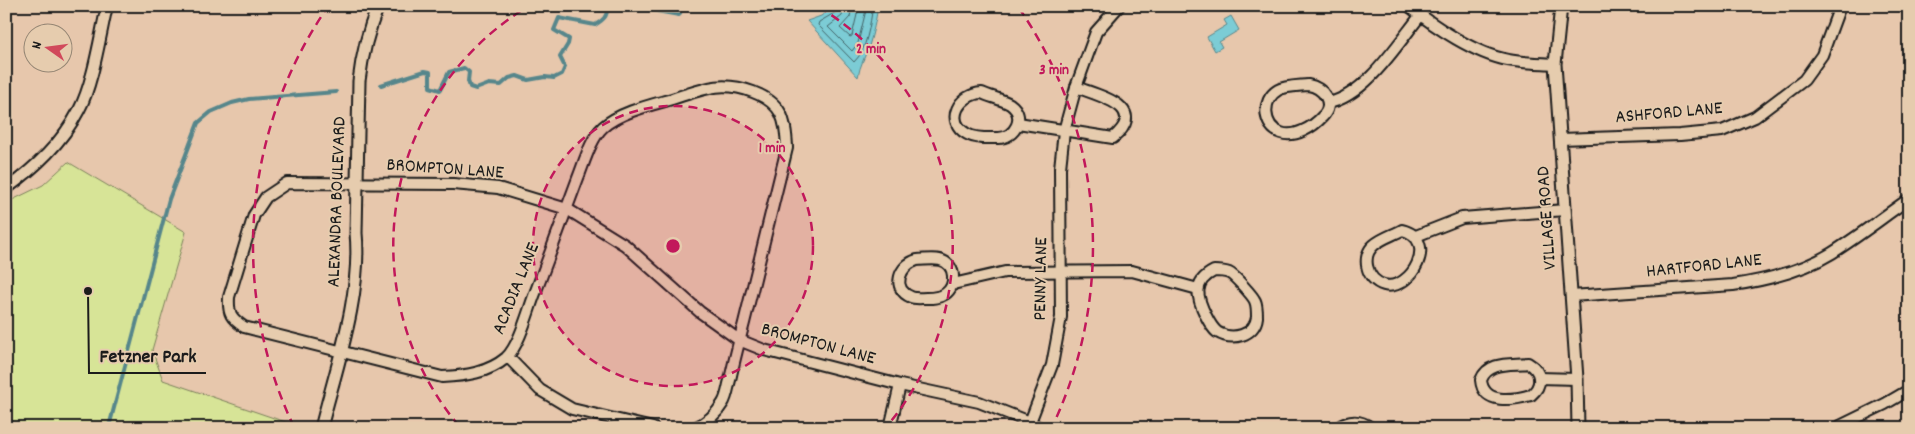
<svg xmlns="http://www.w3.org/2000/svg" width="1915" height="434" viewBox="0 0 1915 434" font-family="Dekko,sans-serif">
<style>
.green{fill:#d7e497;stroke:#7a805a}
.water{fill:#7cccd5;stroke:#56868b}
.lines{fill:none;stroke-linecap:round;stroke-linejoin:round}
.shore{stroke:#426266;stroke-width:1}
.stream{stroke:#56868b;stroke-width:4}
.minor-casing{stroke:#1c1c1c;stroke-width:14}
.tertiary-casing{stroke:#1c1c1c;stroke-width:15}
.minor{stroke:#e6ccae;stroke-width:10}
.tertiary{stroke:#e6ccae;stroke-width:11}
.ring{fill:none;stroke:#c2185b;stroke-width:2.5;stroke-dasharray:9 6}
.labels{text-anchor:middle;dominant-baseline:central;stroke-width:4;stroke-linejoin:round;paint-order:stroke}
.street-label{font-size:19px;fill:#1c1c1c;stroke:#e6ccae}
.centre{fill:#c2185b;stroke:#e6ccae;stroke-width:2.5}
.ring-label{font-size:15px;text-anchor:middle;font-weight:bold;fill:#c2185b;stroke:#e6ccae;stroke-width:4;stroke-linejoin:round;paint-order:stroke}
.leader{fill:none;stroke:#1c1c1c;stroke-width:2}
.callout-dot{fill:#1c1c1c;stroke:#e6ccae;stroke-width:2}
.callout-label{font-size:20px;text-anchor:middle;font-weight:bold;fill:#1c1c1c;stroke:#e6ccae;stroke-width:4;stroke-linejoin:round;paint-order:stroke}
</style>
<rect width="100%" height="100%" fill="#e7c7ac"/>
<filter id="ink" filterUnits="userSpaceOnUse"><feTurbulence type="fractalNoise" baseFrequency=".02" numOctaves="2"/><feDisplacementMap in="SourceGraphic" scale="10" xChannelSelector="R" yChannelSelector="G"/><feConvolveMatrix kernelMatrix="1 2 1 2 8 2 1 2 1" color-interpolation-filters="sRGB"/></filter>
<g filter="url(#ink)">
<path class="green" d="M68,162l118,70 -34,118 11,30 140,48h-297v-225l37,-18z"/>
<g class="water">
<path d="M835,6h43c-2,14 -5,27 -9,40 -4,11 -9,19 -11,31l-51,-56 14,-5z"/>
<path d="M1231,16l8,14 -20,12 3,5 -7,4 -8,-14 20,-12 -3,-5z"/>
</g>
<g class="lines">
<g class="shore">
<path d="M838,6l-2,6 -17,10 -1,3 36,37c13,-12 16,-38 19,-56"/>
<path d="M845,6l-3,10 -14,11 24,24 6,-8 9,-37"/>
<path d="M852,6l-2,11 -10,11 10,9 2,-1 7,-30"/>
</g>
<g class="stream">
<path d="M646,6l11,5 22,4 4,-9"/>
<path d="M381,85l44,-14 5,1v15l10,3 9,-18 15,-4 5,4 -1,9 2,6 6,2 13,-5 12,1 8,-7 8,-2 11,4 17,-3 9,1 8,-4 3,-7 -5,-10 8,-13 1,-5 -15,-9 5,-12 36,7c8,-5 13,-8 12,-19"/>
<path d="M107,428l3,-5 59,-224 29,-76 13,-11 21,-9 17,-4 87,-7"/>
</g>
<defs>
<g id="minor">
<path d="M1409,6c26,21 66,48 99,54 15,3 32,3 47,4"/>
<path d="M1308,85c15,2 28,19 14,32 -9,10 -27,21 -41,16 -18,-6 -20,-33 -3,-43 7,-4 21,-4 30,-5z"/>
<path d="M982,93c8,4 20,6 28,11 17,12 5,35 -13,34 -9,0 -21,1 -30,-4 -23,-13 -8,-40 15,-41z"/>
<path d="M1328,103c37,-7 69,-58 92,-87"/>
<path d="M1018,123l95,15c37,-31 -14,-42 -37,-51"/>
<path d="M1560,139l120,-4 42,-4 33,-14 49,-37 18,-25 18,-49"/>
<path d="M6,189c30,-22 56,-46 73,-79 14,-26 21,-74 28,-104"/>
<path d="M1402,230c38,9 9,62 -18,55 -18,-5 -23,-29 -10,-40 8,-7 19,-10 28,-15z"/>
<path d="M1416,236l46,-18 103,-8"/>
<path d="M917,260c7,0 16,-2 23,0 16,4 17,26 5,34 -6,4 -12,4 -19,4 -5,0 -11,1 -15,-1 -20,-8 -12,-32 6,-37z"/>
<path d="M1214,271c6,0 10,0 15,2 5,2 24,23 26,28 2,4 2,12 2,16 -2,19 -25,24 -40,15 -5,-4 -8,-10 -11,-16 -9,-18 -14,-34 8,-45z"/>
<path d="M953,284l52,-12 127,-1 66,18"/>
<path d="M1571,296l162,-11c34,-5 70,-14 99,-32 27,-17 51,-36 77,-54"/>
<path d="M508,357l32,33 32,19 81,19"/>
<path d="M1528,363c14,8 15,22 3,32 -18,5 -48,10 -50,-15 7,-19 30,-15 47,-17z"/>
<path d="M1539,378l38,1"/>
<path d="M1030,422l22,-57 9,-48 -1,-149 4,-37 12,-44 20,-55 23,-26"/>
<path d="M694,428c12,-5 22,-13 29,-25 4,-6 5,-16 7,-23 4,-19 9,-38 14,-57l43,-175c-1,-29 -5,-45 -34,-56 -32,-12 -50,-3 -81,7 -21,6 -52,13 -69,28 -12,11 -19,36 -25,51 -15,40 -29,79 -44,118 -6,16 -15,50 -28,62 -18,15 -41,18 -64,19l-198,-50c-13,-9 -16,-13 -15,-30l25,-82 12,-18 21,-14 166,1 45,4 69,21 58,36 75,67 39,28 25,10 136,35 79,17 51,20 10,6"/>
<path d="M890,428l10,-43"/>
<path d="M1337,428c12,-8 22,-9 34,0"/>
<path d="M1836,428l49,-24 24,-14"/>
</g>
<g id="tertiary">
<path d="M1561,6l-6,58 22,315 1,49"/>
<path d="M321,428c15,-60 41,-133 35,-195l3,-152c3,-26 9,-50 19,-75"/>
</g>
</defs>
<use href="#minor" class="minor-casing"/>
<use href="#tertiary" class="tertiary-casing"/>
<use href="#minor" class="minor"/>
<use href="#tertiary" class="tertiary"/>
</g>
</g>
<circle cx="673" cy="246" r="140" fill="#c2185b" fill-opacity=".12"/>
<g class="ring">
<circle cx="673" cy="246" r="140"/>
<path d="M459 426A280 280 0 0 1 527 7M819 7A280 280 0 0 1 887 426"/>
<path d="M294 427A420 420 0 0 1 327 8M1019 8A420 420 0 0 1 1052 427"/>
</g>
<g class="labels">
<g class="street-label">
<text transform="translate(1669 114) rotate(-5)">ASHFORD LANE</text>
<text transform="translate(445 170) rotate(4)">BROMPTON LANE</text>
<text transform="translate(338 202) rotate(-88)">ALEXANDRA BOULEVARD</text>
<text transform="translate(1548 218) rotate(-94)">VILLAGE ROAD</text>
<text transform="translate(1704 267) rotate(-6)">HARTFORD LANE</text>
<text transform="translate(1042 279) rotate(-89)">PENNY LANE</text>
<text transform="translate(517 289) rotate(-68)">ACADIA LANE</text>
<text transform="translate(818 345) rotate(15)">BROMPTON LANE</text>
</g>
</g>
<circle cx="673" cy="246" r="8" class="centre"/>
<g class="ring-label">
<text x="871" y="53">2 min</text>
<text x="1054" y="74">3 min</text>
<text x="772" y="152">1 min</text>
</g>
<path class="leader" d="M88 291L89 373H206"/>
<circle class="callout-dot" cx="88" cy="291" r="5"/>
<g class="callout-label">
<text x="148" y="362">Fetzner Park</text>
</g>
<rect width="1915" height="434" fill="none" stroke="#e6ccae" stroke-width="25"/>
<rect x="12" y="12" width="1890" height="409" fill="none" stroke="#1c1c1c" stroke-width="2" filter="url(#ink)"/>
<g transform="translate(48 48) rotate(284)"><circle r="24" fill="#e6ccae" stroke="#958674"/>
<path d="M0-4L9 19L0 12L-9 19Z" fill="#d1495b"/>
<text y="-8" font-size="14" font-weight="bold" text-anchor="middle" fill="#1c1c1c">N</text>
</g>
</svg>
